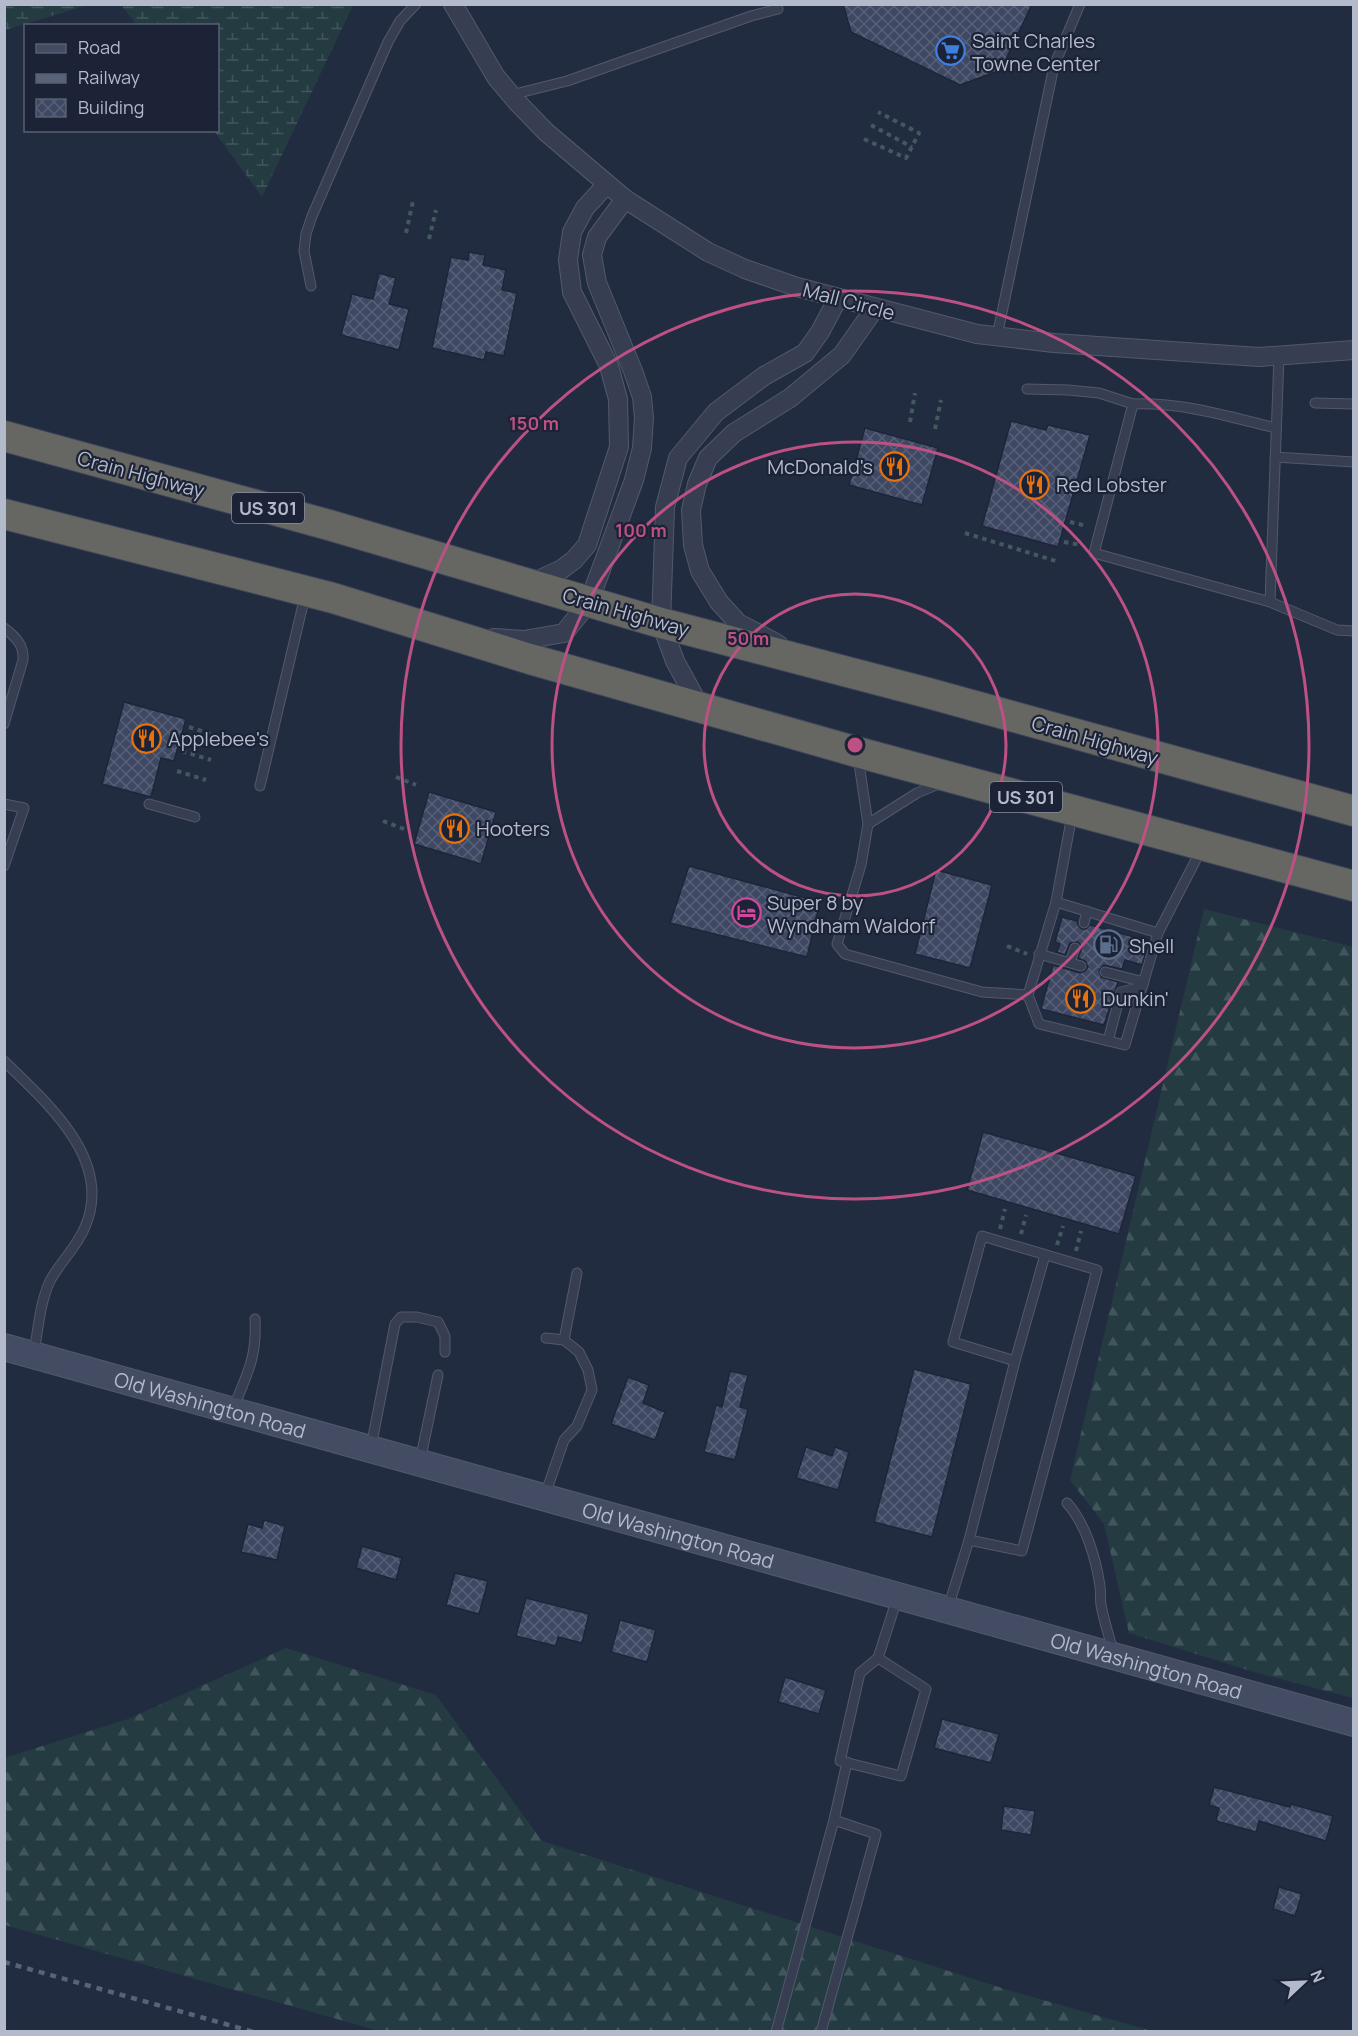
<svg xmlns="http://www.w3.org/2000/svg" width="1358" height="2036" viewBox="0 0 1358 2036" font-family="Manrope,sans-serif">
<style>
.forest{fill:url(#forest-firs)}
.wetland{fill:url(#wetland-marsh)}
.building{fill:url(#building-cross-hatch);stroke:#1e2538;stroke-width:1.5}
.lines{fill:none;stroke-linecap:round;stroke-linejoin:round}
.service-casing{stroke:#52596c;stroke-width:11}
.minor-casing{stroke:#52596c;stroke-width:20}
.secondary-casing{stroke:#52596c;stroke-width:28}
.trunk-casing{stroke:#3f4659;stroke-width:32}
.path{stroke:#43585f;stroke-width:4;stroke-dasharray:4.5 4.5;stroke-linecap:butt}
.service{stroke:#373e51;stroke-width:9}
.minor{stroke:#373e51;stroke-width:18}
.secondary{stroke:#444c64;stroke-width:26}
.trunk{stroke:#666662;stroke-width:30}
.rail{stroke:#586278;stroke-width:4.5;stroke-dasharray:6 6;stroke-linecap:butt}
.ring{fill:none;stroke:#bd5183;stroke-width:3}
.labels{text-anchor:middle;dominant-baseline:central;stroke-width:4.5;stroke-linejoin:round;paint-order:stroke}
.shield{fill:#1c2336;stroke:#868d9f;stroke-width:1.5}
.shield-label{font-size:18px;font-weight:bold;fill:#b3bacc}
.poi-label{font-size:20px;fill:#b3bacc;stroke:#1c2336;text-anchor:start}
.street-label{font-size:20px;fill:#b3bacc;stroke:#1c2336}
.centre{fill:#bd5183;stroke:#1c2336;stroke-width:3}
.ring-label{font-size:18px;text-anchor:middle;font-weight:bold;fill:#bd5183;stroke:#1c2336;stroke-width:4.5;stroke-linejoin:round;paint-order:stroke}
</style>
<defs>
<pattern id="forest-firs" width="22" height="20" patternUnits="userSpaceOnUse" patternTransform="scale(1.5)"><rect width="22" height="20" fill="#243b42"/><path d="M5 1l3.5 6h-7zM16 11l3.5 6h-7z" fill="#41555c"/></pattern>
<pattern id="wetland-marsh" width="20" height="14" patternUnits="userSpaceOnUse" patternTransform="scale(1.5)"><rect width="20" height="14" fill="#243b42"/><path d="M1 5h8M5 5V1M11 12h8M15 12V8" fill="none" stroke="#41555c"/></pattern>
<pattern id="building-cross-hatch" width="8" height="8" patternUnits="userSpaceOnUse" patternTransform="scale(1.5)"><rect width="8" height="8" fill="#3e4862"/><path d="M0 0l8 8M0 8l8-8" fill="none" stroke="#586077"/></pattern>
</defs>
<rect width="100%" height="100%" fill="#222c41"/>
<g class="forest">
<path d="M1204,909l149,38v751l-99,-26 -125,-39 -25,-109 -34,-44z"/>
<path d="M286,1648l150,47 106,146 466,149 144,41h-773l-374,-106 -1,-167 124,-39z"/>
</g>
<g class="wetland">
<path d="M5,4h83v1l-83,25z"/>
<path d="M121,5h232l-91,192 -48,-66 4,-1v-104l-81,-1z"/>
</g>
<g class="building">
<path d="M843,4h189l-31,66 -41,15 -109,-53z"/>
<path d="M469,252l16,3 -2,10 23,5 -4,20 15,3 -13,63 -18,-4 -2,8 -52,-12 19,-91 17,3z"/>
<path d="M379,273l17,5 -7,26 20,5 -10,41 -58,-15 11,-41 21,5z"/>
<path d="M1011,421l35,9 2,-5 42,10 -32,112 -76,-21z"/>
<path d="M865,428l73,20 -16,57 -73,-20z"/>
<path d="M124,702l62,17 -12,42 -13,-3 -10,39 -49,-13z"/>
<path d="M429,792l67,20 -15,52 -67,-20z"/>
<path d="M689,866l131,36 -13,55 -137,-34z"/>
<path d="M936,870l56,15 -22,83 -55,-14z"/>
<path d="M1062,917l15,4 1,4 4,4h4l4,-4 59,16 -7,24 -17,-5 -3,9 -18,-4 -5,5 2,7 17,5 -14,43 -63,-16 12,-44 27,8 5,-2 3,-4 -3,-6 -7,-3 4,-11 -4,-5 -8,1 -5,12 -8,-3 3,-8 -5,-2z"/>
<path d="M983,1132l153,44 -17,58 -152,-44z"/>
<path d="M914,1369l57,15 -39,153 -58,-15z"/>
<path d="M730,1371l18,4 -8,32 8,2 -13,51 -31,-8 12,-47 6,2z"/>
<path d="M628,1377l21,8 -6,18 22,9 -10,28 -44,-16z"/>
<path d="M806,1447l26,9 3,-9 14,5 -11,38 -42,-12z"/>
<path d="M264,1520l21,6 -8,34 -36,-8 7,-28 14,4z"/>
<path d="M362,1546l40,12 -6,22 -40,-12z"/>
<path d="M455,1573l33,8 -9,33 -33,-9z"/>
<path d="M526,1598l63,16 -7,29 -24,-6 -2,9 -40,-10z"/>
<path d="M620,1620l36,10 -9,32 -36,-10z"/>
<path d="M785,1677l41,13 -7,24 -41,-12z"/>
<path d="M942,1719l57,15 -8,29 -57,-15z"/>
<path d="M1214,1787l76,20 1,-3 42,12 -7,25 -67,-20 -3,11 -40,-11 3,-13 -10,-3z"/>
<path d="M1004,1806l31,5 -4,24 -30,-5z"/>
<path d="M1279,1887l23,7 -7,22 -22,-7z"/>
</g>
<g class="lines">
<defs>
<g id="service">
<path d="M511,95l56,-14 184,-65 27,-7"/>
<path d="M311,286l-7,-35 2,-17 6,-18 76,-174 12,-21 16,-17"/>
<path d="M997,336l57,-270 26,-62"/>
<path d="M1027,389l41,1 31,3 34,11"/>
<path d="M1315,403l39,1"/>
<path d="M1276,428c-47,-11 -93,-26 -143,-24l-39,149 176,49 67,28 17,1"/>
<path d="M1275,457l79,5"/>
<path d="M1270,602l9,-246"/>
<path d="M4,628c12,9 20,17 19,32l-19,64"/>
<path d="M858,757l10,67 -7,41 -24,79 8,10 137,38 46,3 28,-93"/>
<path d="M260,786l45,-190"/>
<path d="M4,804l20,4 -20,58"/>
<path d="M149,804l46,13"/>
<path d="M1072,815l-16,87 102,31 43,-83"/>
<path d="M868,824l49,-31 24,-10"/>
<path d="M1084,923l3,-12"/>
<path d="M1039,954l42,12"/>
<path d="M1070,962l5,-14"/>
<path d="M1105,972l39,10"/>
<path d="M1028,995l11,29 86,21 33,-112"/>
<path d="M1108,1041l13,-49 21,-5"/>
<path d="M4,1061c43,42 110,99 81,166 -8,20 -25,35 -35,54 -10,21 -12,49 -16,72"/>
<path d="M564,1340l13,-67"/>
<path d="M1015,1361l30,-106"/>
<path d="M233,1409c14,-36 24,-50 22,-90"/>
<path d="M371,1447l24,-123 6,-7h16l21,5 7,14v16"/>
<path d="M420,1461l18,-86"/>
<path d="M545,1495l19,-55 13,-14 15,-36 -4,-20 -9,-18 -15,-12 -18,-2"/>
<path d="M1067,1503c19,21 29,56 33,83 1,6 0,13 1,19 3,16 8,31 12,46"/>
<path d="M948,1608l21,-68 53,11 75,-281 -115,-34 -29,106 62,19 -46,179"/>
<path d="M878,1658l48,31 -25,87 -61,-15 20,-88 18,-15 19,-59"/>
<path d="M776,2032l58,-212 13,-58"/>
<path d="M821,2032l55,-198 -42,-14"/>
</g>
<g id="minor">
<path d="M453,4l43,73 21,25 29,30 79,67 83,53 37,17 52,18 180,47 77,9 205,14 95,-7"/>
<path d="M530,584l32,-15 12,-9 13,-15 32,-98 -1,-48 -9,-33 -37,-74 -4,-32 4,-28 13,-24 22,-24"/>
<path d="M494,638l30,2 40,-7 25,-31 45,-122 8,-32 2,-30 -2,-21 -9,-26 -36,-88 -5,-28 5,-18 28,-38"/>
<path d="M778,644l-40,-21 -19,-21 -19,-31 -7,-26 -2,-35 6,-26 11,-26 26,-25 56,-35 52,-43 33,-47"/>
<path d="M700,707l-25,-46 -14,-38 4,-116 13,-49 38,-46 48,-36 41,-23 15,-21 18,-34"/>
</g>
<g id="secondary">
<path id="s1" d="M4,1347l1350,376"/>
</g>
<g id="trunk">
<path d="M4,436l325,89 332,98 267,70 426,118"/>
<path d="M4,514l329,84 197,61 327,93 497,134"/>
</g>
</defs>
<use href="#service" class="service-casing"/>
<use href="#minor" class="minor-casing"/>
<use href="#secondary" class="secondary-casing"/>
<use href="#trunk" class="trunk-casing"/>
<g class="path">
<path d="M871,125l41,22"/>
<path d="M864,139l42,19 13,-25 -41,-21"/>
<path d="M406,233l7,-32"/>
<path d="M429,239l7,-29"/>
<path d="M910,422l5,-29"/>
<path d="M935,429l6,-29"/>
<path d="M1070,522l17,4"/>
<path d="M965,533l94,29"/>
<path d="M1064,542l17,3"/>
<path d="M189,727l28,9"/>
<path d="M182,751l29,9"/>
<path d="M177,771l29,9"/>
<path d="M396,777l20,8"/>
<path d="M383,821l21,8"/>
<path d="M1007,946l20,8"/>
<path d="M1000,1229l5,-20"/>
<path d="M1021,1234l5,-19"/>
<path d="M1057,1245l6,-19"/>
<path d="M1076,1251l5,-20"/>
</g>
<use href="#service" class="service"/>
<use href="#minor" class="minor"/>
<use href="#secondary" class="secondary"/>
<use href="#trunk" class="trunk"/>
<path class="rail" d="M4,1962l250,70"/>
</g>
<g class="ring">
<circle cx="855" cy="745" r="151"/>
<circle cx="855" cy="745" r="303"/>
<circle cx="855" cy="745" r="454"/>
</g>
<defs>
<symbol id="supermarket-ring" viewBox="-11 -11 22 22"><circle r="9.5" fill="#1c2336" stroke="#3f7fe0" stroke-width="1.5"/><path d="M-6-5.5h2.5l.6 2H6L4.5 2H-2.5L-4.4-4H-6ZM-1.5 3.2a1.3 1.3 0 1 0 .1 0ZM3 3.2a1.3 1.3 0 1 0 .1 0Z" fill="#3f7fe0"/></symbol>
<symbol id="restaurant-ring" viewBox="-11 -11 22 22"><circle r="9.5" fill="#1c2336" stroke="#e8710a" stroke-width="1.5"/><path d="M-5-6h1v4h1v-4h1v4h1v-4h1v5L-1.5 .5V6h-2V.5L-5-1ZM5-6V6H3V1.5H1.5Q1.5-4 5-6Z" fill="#e8710a"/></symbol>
<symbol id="hotel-ring" viewBox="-11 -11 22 22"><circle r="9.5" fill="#1c2336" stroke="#d1479c" stroke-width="1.5"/><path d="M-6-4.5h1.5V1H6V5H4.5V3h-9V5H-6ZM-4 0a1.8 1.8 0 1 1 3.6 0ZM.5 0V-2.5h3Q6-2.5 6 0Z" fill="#d1479c"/></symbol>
<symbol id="fuel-ring" viewBox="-11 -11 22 22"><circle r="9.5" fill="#1c2336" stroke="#5c6f8a" stroke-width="1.5"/><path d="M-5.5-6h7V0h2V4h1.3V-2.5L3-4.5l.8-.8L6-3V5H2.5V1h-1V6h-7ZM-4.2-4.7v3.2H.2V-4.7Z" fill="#5c6f8a"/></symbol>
</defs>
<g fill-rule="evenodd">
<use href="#supermarket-ring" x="934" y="34" width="33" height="33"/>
<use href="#restaurant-ring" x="878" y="450" width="33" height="33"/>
<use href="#restaurant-ring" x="1018" y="468" width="33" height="33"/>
<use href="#restaurant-ring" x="130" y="722" width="33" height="33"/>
<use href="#restaurant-ring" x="438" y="812" width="33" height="33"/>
<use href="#hotel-ring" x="730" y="896" width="33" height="33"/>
<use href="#fuel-ring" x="1092" y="928" width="33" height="33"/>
<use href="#restaurant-ring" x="1064" y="982" width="33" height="33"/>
</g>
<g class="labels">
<g class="shield">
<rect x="232" y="493" width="72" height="30" rx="4.5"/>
<rect x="990" y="782" width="72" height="30" rx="4.5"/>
</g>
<g class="shield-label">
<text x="268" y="508">US 301</text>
<text x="1026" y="797">US 301</text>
</g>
<g class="poi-label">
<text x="972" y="40">Saint Charles<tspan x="972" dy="23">Towne Center</tspan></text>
<text x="873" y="466" text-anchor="end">McDonald's</text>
<text x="1056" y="484">Red Lobster</text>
<text x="168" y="738">Applebee's</text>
<text x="476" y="828">Hooters</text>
<text x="767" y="902">Super 8 by<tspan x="767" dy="23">Wyndham Waldorf</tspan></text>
<text x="1129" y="945">Shell</text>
<text x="1102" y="998">Dunkin'</text>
</g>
<g class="street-label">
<text transform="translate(849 301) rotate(15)">Mall Circle</text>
<text transform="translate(141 474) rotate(15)">Crain Highway</text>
<text transform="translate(626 612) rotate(16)">Crain Highway</text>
<text transform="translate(1095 740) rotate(16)">Crain Highway</text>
<text stroke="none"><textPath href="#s1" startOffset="214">Old Washington Road</textPath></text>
<text stroke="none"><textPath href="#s1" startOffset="700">Old Washington Road</textPath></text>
<text stroke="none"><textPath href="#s1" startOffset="1186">Old Washington Road</textPath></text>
</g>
</g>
<circle cx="855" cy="745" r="9" class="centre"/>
<g class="ring-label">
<text x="534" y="430">150 m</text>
<text x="641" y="537">100 m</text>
<text x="748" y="645">50 m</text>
</g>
<rect width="1358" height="2036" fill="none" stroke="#b3bacc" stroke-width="12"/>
<rect x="24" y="24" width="195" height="108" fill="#1c2336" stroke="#585f72" stroke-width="1.5"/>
<rect x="36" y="44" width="30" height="9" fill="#444c64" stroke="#585f72" stroke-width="1.5"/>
<text x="78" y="54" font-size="18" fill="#b3bacc">Road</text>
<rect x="36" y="74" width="30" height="9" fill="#586278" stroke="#585f72" stroke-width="1.5"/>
<text x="78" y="84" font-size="18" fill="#b3bacc">Railway</text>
<rect x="36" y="99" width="30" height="18" fill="url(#building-cross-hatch)" stroke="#585f72" stroke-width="1.5"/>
<text x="78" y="114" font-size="18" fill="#b3bacc">Building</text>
<g transform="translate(1304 1982) rotate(67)" stroke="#1c2336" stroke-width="4.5" paint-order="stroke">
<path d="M0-4.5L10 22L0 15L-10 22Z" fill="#b3bacc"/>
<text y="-9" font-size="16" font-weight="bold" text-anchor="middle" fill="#b3bacc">N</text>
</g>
</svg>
